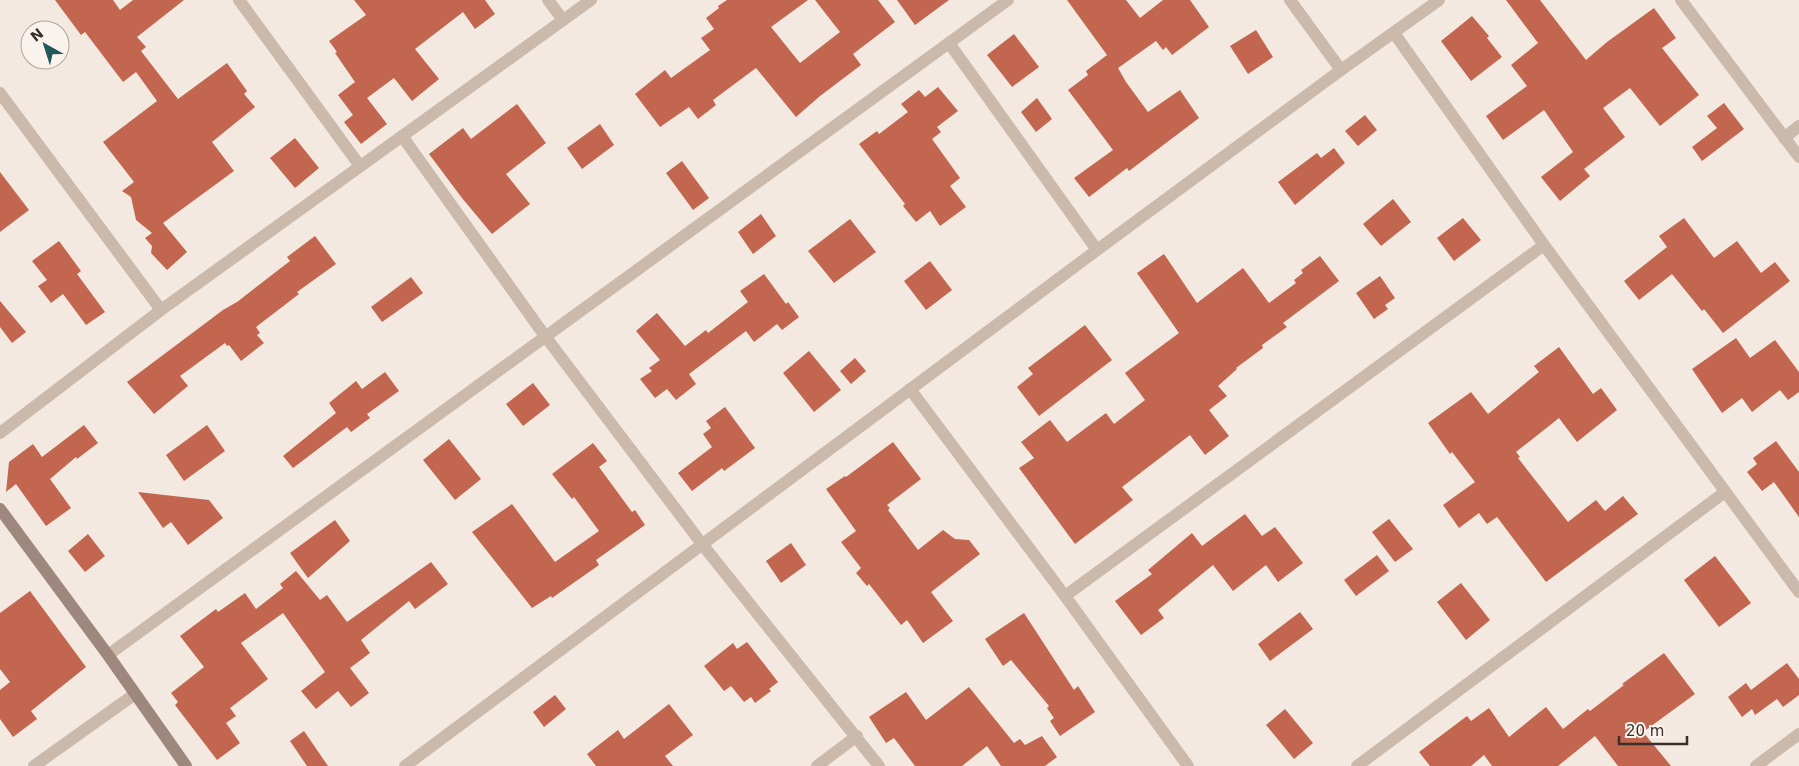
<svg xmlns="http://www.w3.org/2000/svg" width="1799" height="766" viewBox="0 0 1799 766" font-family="'DejaVu Sans',sans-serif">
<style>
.building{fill:#c2664f}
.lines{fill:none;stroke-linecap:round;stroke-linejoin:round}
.street{stroke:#cbb9ac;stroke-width:12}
.secondary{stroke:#9e887d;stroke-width:12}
</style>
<rect width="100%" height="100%" fill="#f3e9e0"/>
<g class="building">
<path d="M55,0h58l7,10 13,-10h51l-47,37 9,10 -5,4 37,48 49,-36 20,28 -3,3 11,13 -43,35 22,29 -71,52 24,29 -20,18 -16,-17 1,-7 -7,-8 7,-5 -16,-13 -5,-23 -9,-6 12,-9 -31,-40 54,-41 -21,-29 -13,10 -38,-50 -4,3z"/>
<path d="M354,0h131l10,14 -20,15 -12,-17 -48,37 24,30 -27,22 -18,-23 -27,20 20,26 -26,20 -17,-22 9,-7 -15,-20 17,-13 -20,-29 2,-1 -8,-11 37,-26z"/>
<path d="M727,0h81l-37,27 29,36 40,-31 -25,-32h63l17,22 -42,32 8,11 -41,31 -24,21 -40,-49 -43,32 3,5 -18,14 -9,-12 -29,20 -25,-33 30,-24 6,8 39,-28 -9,-12 13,-9 -8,-11 13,-10 -1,-2z"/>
<path d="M897,0h52l-34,25z"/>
<path d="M1067,0h59l14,18 23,-18h27l19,27 -37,28 -6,-8 -3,3 -7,-9 -38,27 8,14 22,30 32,-22 19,28 -70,53 -2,-3 -38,29 -15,-19 39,-28 -45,-60 20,-15 -2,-4 21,-16z"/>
<path d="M1506,0h34l46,60 21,-18 47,-34 22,30 -14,10 37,47 -39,31 -30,-38 -27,20 22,29 -41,32 6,7 -30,25 -19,-24 32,-25 -29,-42 -41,30 -17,-24 41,-30 -16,-21 27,-22z"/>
<path d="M1472,16l17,20 -2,2 15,19 -31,24 -30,-40z"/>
<path d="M1256,30l17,27 -25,17 -18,-28z"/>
<path d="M1014,34l25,33 -27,20 -25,-32z"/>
<path d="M938,87l20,24 -21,16 4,5 -9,7 28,39 -10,8 16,21 -26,19 -10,-15 -14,11 -13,-16 2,-2 -46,-60 18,-13 2,3 29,-22 -7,-8 18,-14 6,7z"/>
<path d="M1037,98l15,21 -16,13 -15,-20z"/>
<path d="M1724,103l20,26 -42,32 -10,-14 25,-19 -10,-12z"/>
<path d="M517,104l29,39 -40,31 24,30 -38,30 -30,-36 -33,-44 34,-26 8,11z"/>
<path d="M1365,115l12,15 -19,16 -13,-15z"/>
<path d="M600,124l14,21 -32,24 -15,-21z"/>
<path d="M295,138l24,30 -24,20 -25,-30z"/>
<path d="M1334,148l11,15 -50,42 -17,-23 39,-29 4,5z"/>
<path d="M682,161l27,37 -16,12 -27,-37z"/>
<path d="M0,172l29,38 -29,22z"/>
<path d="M1393,199l18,23 -30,24 -18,-22z"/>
<path d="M761,214l15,22 -23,18 -15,-22z"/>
<path d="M1463,218l18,22 -27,21 -17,-23z"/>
<path d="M1684,218l30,40 23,-17 24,32 14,-11 15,19 -67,52 -19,-24 -2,2 -30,-37 -33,26 -15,-19 43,-34 -8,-11z"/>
<path d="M850,219l26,33 -42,31 -26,-32z"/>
<path d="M315,236l21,28 -39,28 2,2 -43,33 4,6 -3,2 7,8 -23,18 -12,-16 -2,1 -2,-3 -45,33 8,10 -34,28 -27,-32 96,-72 14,-8 53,-41 -3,-4z"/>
<path d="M59,241l22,30 -4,3 28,38 -19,13 -23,-31 -12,9 -13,-17 9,-6 -15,-19z"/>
<path d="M1164,254l33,49 46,-35 26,35 27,-20 -2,-3 9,-7 -2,-3 19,-14 19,25 -56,42 4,4 -25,18 1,3 -27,20 1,1 -19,17 9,10 -18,14 20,26 -24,19 -15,-20 -68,52 11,13 -58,44 -56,-76 15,-10 -13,-16 29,-22 17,22 39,-29 8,11 31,-24 -20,-27 54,-40 -42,-60z"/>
<path d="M930,261l22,29 -26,20 -22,-29z"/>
<path d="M764,274l22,30 2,-2 11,15 -17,13 -5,-6 -23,18 -8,-11 -57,43 7,10 -20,16 -9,-11 -12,9 -15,-19 12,-8 -3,-3 11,-8 -24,-29 21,-18 28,33 21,-16 2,3 40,-31 -8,-11z"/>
<path d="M1380,276l15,22 -10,7 3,4 -14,10 -18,-26z"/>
<path d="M411,277l12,16 -41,29 -11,-15z"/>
<path d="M0,301l26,31 -14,11 -12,-16z"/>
<path d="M1085,325l27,35 -73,56 -22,-29 16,-13 -5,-6z"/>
<path d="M1736,338l14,20 25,-18 24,32v20l-11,8 -8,-10 -28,22 -10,-14 -20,15 -30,-44z"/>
<path d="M1559,347l34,47 8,-6 16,22 -40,32 -18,-24 -43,34 4,5 -2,1 50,64 28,-22 9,11 18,-15 15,18 -92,68 -49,-65 -10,7 -8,-11 -20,15 -16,-23 32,-23 -23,-30 -2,2 -22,-31 43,-31 17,22 51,-42 -5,-6z"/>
<path d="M809,351l32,39 -27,22 -31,-39z"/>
<path d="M855,358l11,13 -15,13 -11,-13z"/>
<path d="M385,372l14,19 -32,23 3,4 -19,14 -4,-5 -54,41 -10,-12 53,-43 -7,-10 27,-22 6,8z"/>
<path d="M533,383l17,22 -27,21 -17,-22z"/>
<path d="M725,407l30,41 -31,23 -2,-3 -30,23 -14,-18 34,-26 -9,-13 8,-6 -5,-7z"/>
<path d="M84,425l14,18 -21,16 -1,-2 -26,22 21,29 -25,18 -30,-42 -10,8 3,-30 24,-18 9,13z"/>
<path d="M207,425l18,26 -41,30 -18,-26z"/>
<path d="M449,439l32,40 -26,21 -32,-40z"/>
<path d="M1776,441l23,31v45l-25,-35 -12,9 -15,-19 10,-8 -4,-6z"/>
<path d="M893,442l28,37 -34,26 3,3 -2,2 30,40 25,-20 12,9 14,1 11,14 -49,38 22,29 -30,22 -16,-23 -6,5 -32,-41 -2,2 -11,-13 5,-5 -20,-26 15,-11 -30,-42 19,-13 1,1z"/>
<path d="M593,443l14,18 -8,6 33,45 3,-2 10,15 -49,35 3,5 -47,33 -1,-2 -19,12 -60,-76 40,-28 43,58 44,-31 -25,-34 -2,2 -20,-25z"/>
<path d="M138,492l71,8 14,18 -35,27 -17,-23 -8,6z"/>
<path d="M1245,514l17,22 13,-9 28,36 -25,19 -12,-17 -33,26 -20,-26 -55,45 6,8 -23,17 -26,-34 37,-27 -4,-4 44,-37 10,13z"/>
<path d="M1389,519l24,30 -18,13 -23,-30z"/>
<path d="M335,520l15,21 -42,37 -18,-25z"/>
<path d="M88,534l17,22 -20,16 -17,-21z"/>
<path d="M791,543l15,22 -25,18 -15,-22z"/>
<path d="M1377,555l12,16 -33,25 -12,-16z"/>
<path d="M1715,556l36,47 -32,24 -35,-47z"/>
<path d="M431,562l17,22 -33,25 -6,-8 -48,39 9,13 -20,15 19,25 -18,14 -13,-16 -22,18 -15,-18 24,-19 -42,-59 -42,30 27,36 -38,29 6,8 -10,7 14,20 -23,17 -42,-55 3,-3 -7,-9 33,-26 -24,-31 36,-27 2,3 27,-19 11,16 27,-21 -3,-4 16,-13 24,29 7,-5 20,27z"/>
<path d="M1461,583l29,37 -24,20 -29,-38z"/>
<path d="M30,591l56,76 -55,44 6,8 -24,18 -13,-18v-29l10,-8 -10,-13v-56z"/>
<path d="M1300,612l13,17 -43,32 -12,-17z"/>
<path d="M1024,613l50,77 4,-4 17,26 -35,24 -10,-15 4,-3 -7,-10 2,-2 -38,-46 -8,6 -18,-27z"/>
<path d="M747,642l31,40 -9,7 2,2 -16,12 -4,-6 -7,5 -13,-16 -7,5 -20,-25 29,-23 4,6z"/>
<path d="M1664,653l31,41 -52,38 28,34h-53l-23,-30 -37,30h-66l-8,-11 -13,11h-41l-11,-14 48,-36 4,5 18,-13 20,29 37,-30 17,22 25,-20 2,2 34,-26 -2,-1z"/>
<path d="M1787,663l12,16v16l-16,12 -6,-8 -22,16 -3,-6 -10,8 -14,-20 18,-14 5,7z"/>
<path d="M969,687l45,56 6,-4 5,6 17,-9 15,21 -12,9h-44l-14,-20 -25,20h-47l-21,-28 -8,5 -17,-26 37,-25 20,28z"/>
<path d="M555,695l11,14 -22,18 -11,-15z"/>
<path d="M669,704l24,31 -28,21 8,10h-77l-9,-12 31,-24 6,9z"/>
<path d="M1285,709l28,34 -19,16 -28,-34z"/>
<path d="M304,731l24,35h-21l-17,-25z"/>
</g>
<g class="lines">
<g class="street">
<path d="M239,0l121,166"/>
<path d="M548,0l15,20"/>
<path d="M1290,0l51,70"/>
<path d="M1681,0l118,157"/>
<path d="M1394,33l150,212 255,347"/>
<path d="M949,43l148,207"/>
<path d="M0,93l161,217"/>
<path d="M402,136l143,200 157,208 177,222"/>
<path d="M1784,138l15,-12"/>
<path d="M910,389l155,207 123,170"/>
<path d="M0,433l161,-123 430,-310"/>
<path d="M1065,596l479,-351"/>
<path d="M108,655l900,-655"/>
<path d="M34,766l101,-72"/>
<path d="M405,766l692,-516 244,-180 98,-70"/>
<path d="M817,766l40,-30"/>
<path d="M1357,766l368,-274"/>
<path d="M1756,766l43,-32"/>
</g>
<path class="secondary" d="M0,509l108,146 78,111"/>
</g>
<g transform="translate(45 45) rotate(321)"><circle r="24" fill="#faf3ed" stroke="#ada59f"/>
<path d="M0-4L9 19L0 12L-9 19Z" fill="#21585a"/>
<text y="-8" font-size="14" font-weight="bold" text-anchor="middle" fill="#392f2b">N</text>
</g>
<path d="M1619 736v8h68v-8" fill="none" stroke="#392f2b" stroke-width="2.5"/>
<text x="1626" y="736" font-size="15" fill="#392f2b" stroke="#faf3ed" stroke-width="4" paint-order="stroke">20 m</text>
</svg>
